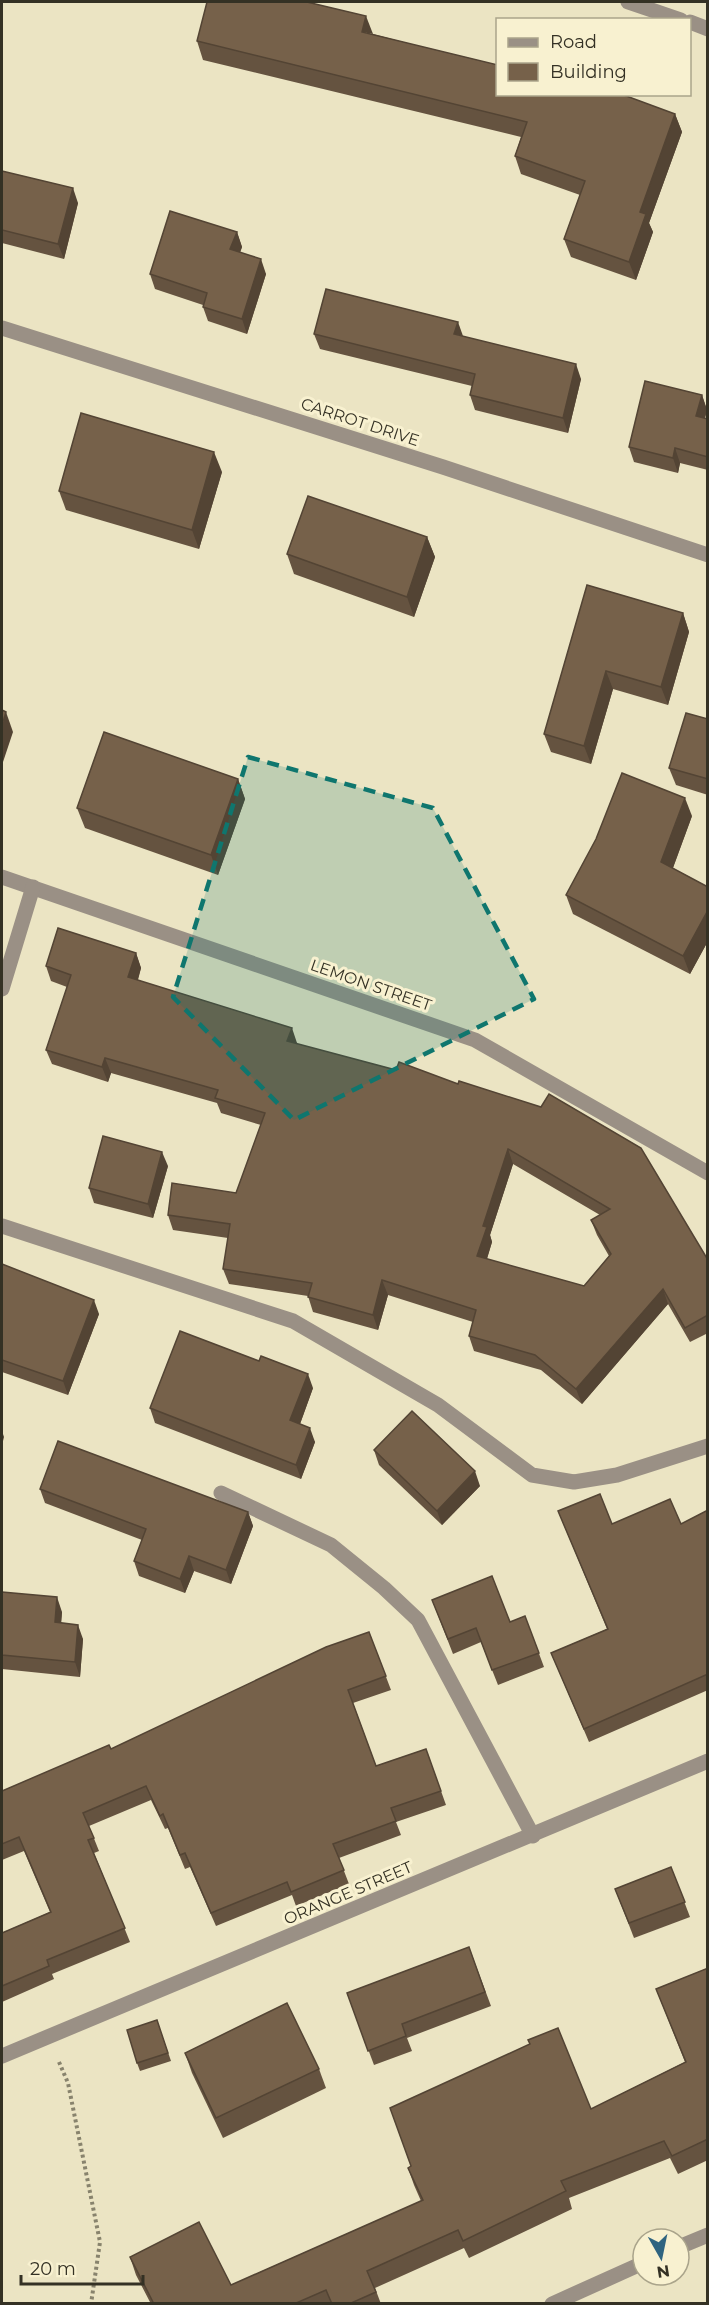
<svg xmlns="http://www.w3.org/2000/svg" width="709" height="2305" viewBox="0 0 709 2305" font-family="Montserrat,sans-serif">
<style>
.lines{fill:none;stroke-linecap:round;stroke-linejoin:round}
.path{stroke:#88836d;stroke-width:4;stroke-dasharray:3 3;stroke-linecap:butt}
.minor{stroke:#9a9085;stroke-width:15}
.wall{fill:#655340;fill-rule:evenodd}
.shaded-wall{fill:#534434}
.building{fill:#76614a;stroke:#534434;stroke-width:1.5;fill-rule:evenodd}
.marked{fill:#0f766e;fill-opacity:0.2;stroke:#0f766e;stroke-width:4.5;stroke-dasharray:12 8;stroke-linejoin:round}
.labels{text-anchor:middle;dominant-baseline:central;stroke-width:6;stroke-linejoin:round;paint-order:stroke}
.street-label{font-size:16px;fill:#343124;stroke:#f8f1d0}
</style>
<rect width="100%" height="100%" fill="#ebe4c3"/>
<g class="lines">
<path class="path" d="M59,2062l9,21 32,159 -9,62"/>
<g class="minor">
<path d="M628,2l53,18"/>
<path d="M690,22l18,7"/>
<path d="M2,328l441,139 265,88"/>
<path d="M2,877l473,163 233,133"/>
<path d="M2,989l31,-102"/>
<path d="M2,1226l291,95 145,84 94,70 42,7 43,-7 91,-29"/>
<path d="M221,1493l110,52 53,43 34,32 115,216"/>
<path d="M2,2056l706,-295"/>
<path d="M679,2247l29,-12"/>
<path d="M552,2304l91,-41"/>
</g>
</g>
<g class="wall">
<path d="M373,34l302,80 7,18 -33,91 4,9 -17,48 -65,-23 -7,-18 16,-44 -59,-21 -6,-18 6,-19 -318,-77 -6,-19z"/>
<path d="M2,171l76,32 -14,56 -62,-16z"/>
<path d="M237,232l5,15 -2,5 26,22 -19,60 -39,-13 -5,-14v-2l-48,-16 -5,-15z"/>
<path d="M314,334l149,2 118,43 -13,54 -93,-23 -5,-15 2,-9 -152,-37z"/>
<path d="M702,395l5,15 -2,9h3v51l-28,-7 -2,10 -44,-11 -5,-15z"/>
<path d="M222,472l-23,77 -133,-39 -7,-19z"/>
<path d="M427,537l8,20 -21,60 -120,-43 -7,-20z"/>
<path d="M587,585l96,28 6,19 -21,73 -55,-16 -22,75 -40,-12 -7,-18z"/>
<path d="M708,719v76l-32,-10 -7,-17z"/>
<path d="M238,779l7,20 -27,76 -133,-47 -8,-20z"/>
<path d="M692,816l-19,52 35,19v54l-18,33 -117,-60 -7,-19z"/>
<path d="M136,953l5,15 -3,12 159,63v1l99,26 312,190v73l-18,9 -22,-38 -86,100 -41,-34 -67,-19 -5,-15 4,-14 -85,-27 -10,35 -65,-18 -5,-16 -79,-12 -6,-15 5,-31 -55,-8 -5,-15 68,-22 25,-68 -40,-12 -4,-10 -106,-30 -3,9 -56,-18 -6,-14 21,-63 -16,-6 -5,-15zM513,1164l87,51 -9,5 6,15 12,21 -25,30 -97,-27 5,-17 -2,-7z"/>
<path d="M168,1166l-15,52 -59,-15 -5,-15z"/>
<path d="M2,1264l97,50 -31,81 -66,-23z"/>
<path d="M313,1388l-13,36 15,18 -14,37 -146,-56 -5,-15z"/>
<path d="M374,1450l106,36 -38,39 -63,-60z"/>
<path d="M40,1489l208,23 5,14 -22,58 -37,-13 -9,22 -46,-17 -5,-15 8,-21 -97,-37z"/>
<path d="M708,1510v180l-119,52 -38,-89 56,-24 -49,-118 54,13h69z"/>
<path d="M2,1592l60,20 -1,11 22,16 -3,38 -78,-8z"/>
<path d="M432,1600l78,22 15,-6 19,51 -46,18 -17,-43 -28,12z"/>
<path d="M369,1632l22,58 -38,13 23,63 50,-17 20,56 -50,17 5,13 -62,23 10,26 -53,22 -4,-11 -76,31 -26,-59 -5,2 -17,-41 -3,1 -14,-29 -62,26 10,25 -5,2 36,89 -78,32 2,5 -52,23v-69l48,-21 -26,-61 -22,9v-69l109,-42z"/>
<path d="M671,1867l19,50 -56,21 -19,-49z"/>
<path d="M469,1947l22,59 -84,32 5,13 -38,14 -27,-72z"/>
<path d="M708,1968v192l-30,14 -8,-16 -101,40 3,11 -103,49 -5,-10 -89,40 6,16h-230l-15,-29 -6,-18 101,28 190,-84 -7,-16 -6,-17 183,-59 94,-47 -29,-73z"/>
<path d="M157,2020l14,41 -31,10 -3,-8z"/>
<path d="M185,2053l134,16 7,19 -103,50 -31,-65z"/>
</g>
<g class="shaded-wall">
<path d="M366,16l7,18 -11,-2z"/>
<path d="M675,114l7,18 -33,91 4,9 -17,48 -7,-18 11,-50z"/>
<path d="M73,188l5,15 -14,56 -6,-15z"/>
<path d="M237,232l5,15 -6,17 -6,-15z"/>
<path d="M261,259l5,15 -19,60 -5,-15z"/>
<path d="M458,322l5,14 -9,-2z"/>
<path d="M576,364l5,15 -13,54 -5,-15z"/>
<path d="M702,395l5,15 -6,21 -5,-15z"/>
<path d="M675,448l5,15 -2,10 -5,-15z"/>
<path d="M214,452l8,20 -23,77 -7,-19z"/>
<path d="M427,537l8,20 -21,60 -7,-20z"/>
<path d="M683,613l6,19 -21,73 -7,-18z"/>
<path d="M606,671l7,18 -22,75 -7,-18z"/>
<path d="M6,712l7,20 -11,33v-40z"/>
<path d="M238,779l7,20 -27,76 -7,-20z"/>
<path d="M685,798l7,18 -24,65 -7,-19z"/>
<path d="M708,910v31l-18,33 -7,-18z"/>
<path d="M136,953l5,15 -7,24 -6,-15z"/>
<path d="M292,1028l5,15 -4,13 -6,-15z"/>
<path d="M105,1058l6,15 -3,9 -6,-15z"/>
<path d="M508,1149l5,15 -23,71 2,7 -9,29 -6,-15 6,-30z"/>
<path d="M162,1152l6,14 -15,52 -5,-14z"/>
<path d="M382,1280l6,15 -10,35 -5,-15z"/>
<path d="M663,1289l5,15 -86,100 -6,-15z"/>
<path d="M94,1300l5,14 -31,81 -5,-14z"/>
<path d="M308,1374l5,14 -17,47 -6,-15z"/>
<path d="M310,1428l5,14 -14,37 -5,-14z"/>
<path d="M2,1431l2,6 -2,8z"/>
<path d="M475,1471l5,15 -38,39 -5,-14z"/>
<path d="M248,1512l5,14 -22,58 -5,-14z"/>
<path d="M189,1556l5,15 -9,22 -5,-14z"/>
<path d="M57,1597l5,15 -2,25 -5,-15z"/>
<path d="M78,1625l5,14 -3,38 -5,-15z"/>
</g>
<g class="building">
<path d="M207,2h100l59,14 -4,16 136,33v29h123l54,20 -35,98 6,2 -17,48 -65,-23 21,-58 -70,-25 12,-34 -330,-81z"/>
<path d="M2,171l71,17 -15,56 -56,-14z"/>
<path d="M170,211l67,21 -7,17 31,10 -19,60 -39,-12 4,-14 -57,-19z"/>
<path d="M326,289l132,33 -4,12 122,30 -13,54 -93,-23 5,-21 -161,-40z"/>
<path d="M645,381l57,14 -6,21 12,3v38l-33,-9 -2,10 -44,-11z"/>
<path d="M81,413l133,39 -22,78 -133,-39z"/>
<path d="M308,496l119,41 -20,60 -120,-43z"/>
<path d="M587,585l96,28 -22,74 -55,-16 -22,75 -40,-12z"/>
<path d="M2,710l4,2 -4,13z"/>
<path d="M686,713l22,6v60l-39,-11z"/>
<path d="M104,732l134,47 -27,76 -134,-47z"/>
<path d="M622,773l63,25 -24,64 47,25v23l-25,46 -117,-61 30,-56z"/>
<path d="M58,928l78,25 -8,24 164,51 -5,13 109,29 3,-8 59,22 1,-3 82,26 8,-13 92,54 67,112v55l-23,13 -22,-39 -87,100 -41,-34 -66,-19 7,-26 -94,-30 -9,35 -65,-18 4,-14 -89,-14 7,-45 -62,-9 4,-32 64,10 29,-80 -50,-15 3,-8 -113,-32 -3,9 -56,-17 25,-75 -25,-9zM508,1149l102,60 -19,11 20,34 -27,32 -107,-30 10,-29 -4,-1z"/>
<path d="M103,1136l59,16 -14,52 -59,-16z"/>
<path d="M2,1264l92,36 -31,81 -61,-21z"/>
<path d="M180,1331l79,30 2,-5 47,18 -18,46 20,8 -14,37 -146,-57z"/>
<path d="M412,1411l63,60 -38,40 -63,-61z"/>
<path d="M58,1441l190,71 -22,58 -37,-14 -9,23 -46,-18 12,-32 -106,-40z"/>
<path d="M600,1494l12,30 58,-25 11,25 27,-14v164l-124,55 -33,-76 57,-24 -50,-118z"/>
<path d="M492,1576l18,46 15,-6 14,37 -47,17 -16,-42 -28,11 -16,-39z"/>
<path d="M2,1592l55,5 -2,25 23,3 -3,37 -73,-7z"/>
<path d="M369,1632l17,44 -38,14 28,76 50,-17 15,42 -50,17 5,13 -63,23 11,26 -53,22 -4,-10 -76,31 -26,-60 -5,2 -17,-41 -3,2 -14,-30 -63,27 11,25 -6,2 37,88 -78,32 2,6 -47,20v-53l49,-21 -32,-75 -17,7v-53l107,-46 2,4 215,-102z"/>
<path d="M671,1867l14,35 -56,21 -14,-34z"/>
<path d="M469,1947l16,45 -83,32 4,12 -38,15 -21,-58z"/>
<path d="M708,1968v171l-36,17 -8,-15 -103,40 5,10 -103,50 -5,-11 -91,41 9,21 -27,12h-17l-6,-14 -32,14h-140l-24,-47 69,-35 32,63 192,-85 -15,-32 3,-2 -21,-58 140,-64 -2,-4 30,-12 33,81 95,-47 -30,-73z"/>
<path d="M287,2003l32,66 -103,49 -31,-65z"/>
<path d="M157,2020l11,33 -31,10 -10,-33z"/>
</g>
<path class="marked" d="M248,757l185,51 101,191 -240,121 -121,-123z"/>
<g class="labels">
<g class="street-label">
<text transform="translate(360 422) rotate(18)">CARROT DRIVE</text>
<text transform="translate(371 985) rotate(19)">LEMON STREET</text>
<text transform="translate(348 1893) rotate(-23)">ORANGE STREET</text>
</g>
</g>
<rect width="709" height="2305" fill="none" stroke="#343124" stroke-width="6"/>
<rect x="496" y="18" width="195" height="78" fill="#f8f1d0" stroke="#aaa48b" stroke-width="1.5"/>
<rect x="508" y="38" width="30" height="9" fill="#9a9085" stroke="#aaa48b" stroke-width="1.5"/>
<text x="550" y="48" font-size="18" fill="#343124">Road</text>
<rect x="508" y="63" width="30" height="18" fill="#76614a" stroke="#aaa48b" stroke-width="1.5"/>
<text x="550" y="78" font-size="18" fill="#343124">Building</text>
<g transform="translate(661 2257) rotate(171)"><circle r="28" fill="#f8f1d0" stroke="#aaa48b" stroke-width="1.5"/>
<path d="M0-4.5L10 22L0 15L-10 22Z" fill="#2f6480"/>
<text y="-9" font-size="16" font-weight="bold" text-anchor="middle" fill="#343124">N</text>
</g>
<path d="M21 2275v9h122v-9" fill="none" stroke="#343124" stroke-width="3"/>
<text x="30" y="2275" font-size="18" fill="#343124" stroke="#f8f1d0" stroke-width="4.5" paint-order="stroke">20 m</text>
</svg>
